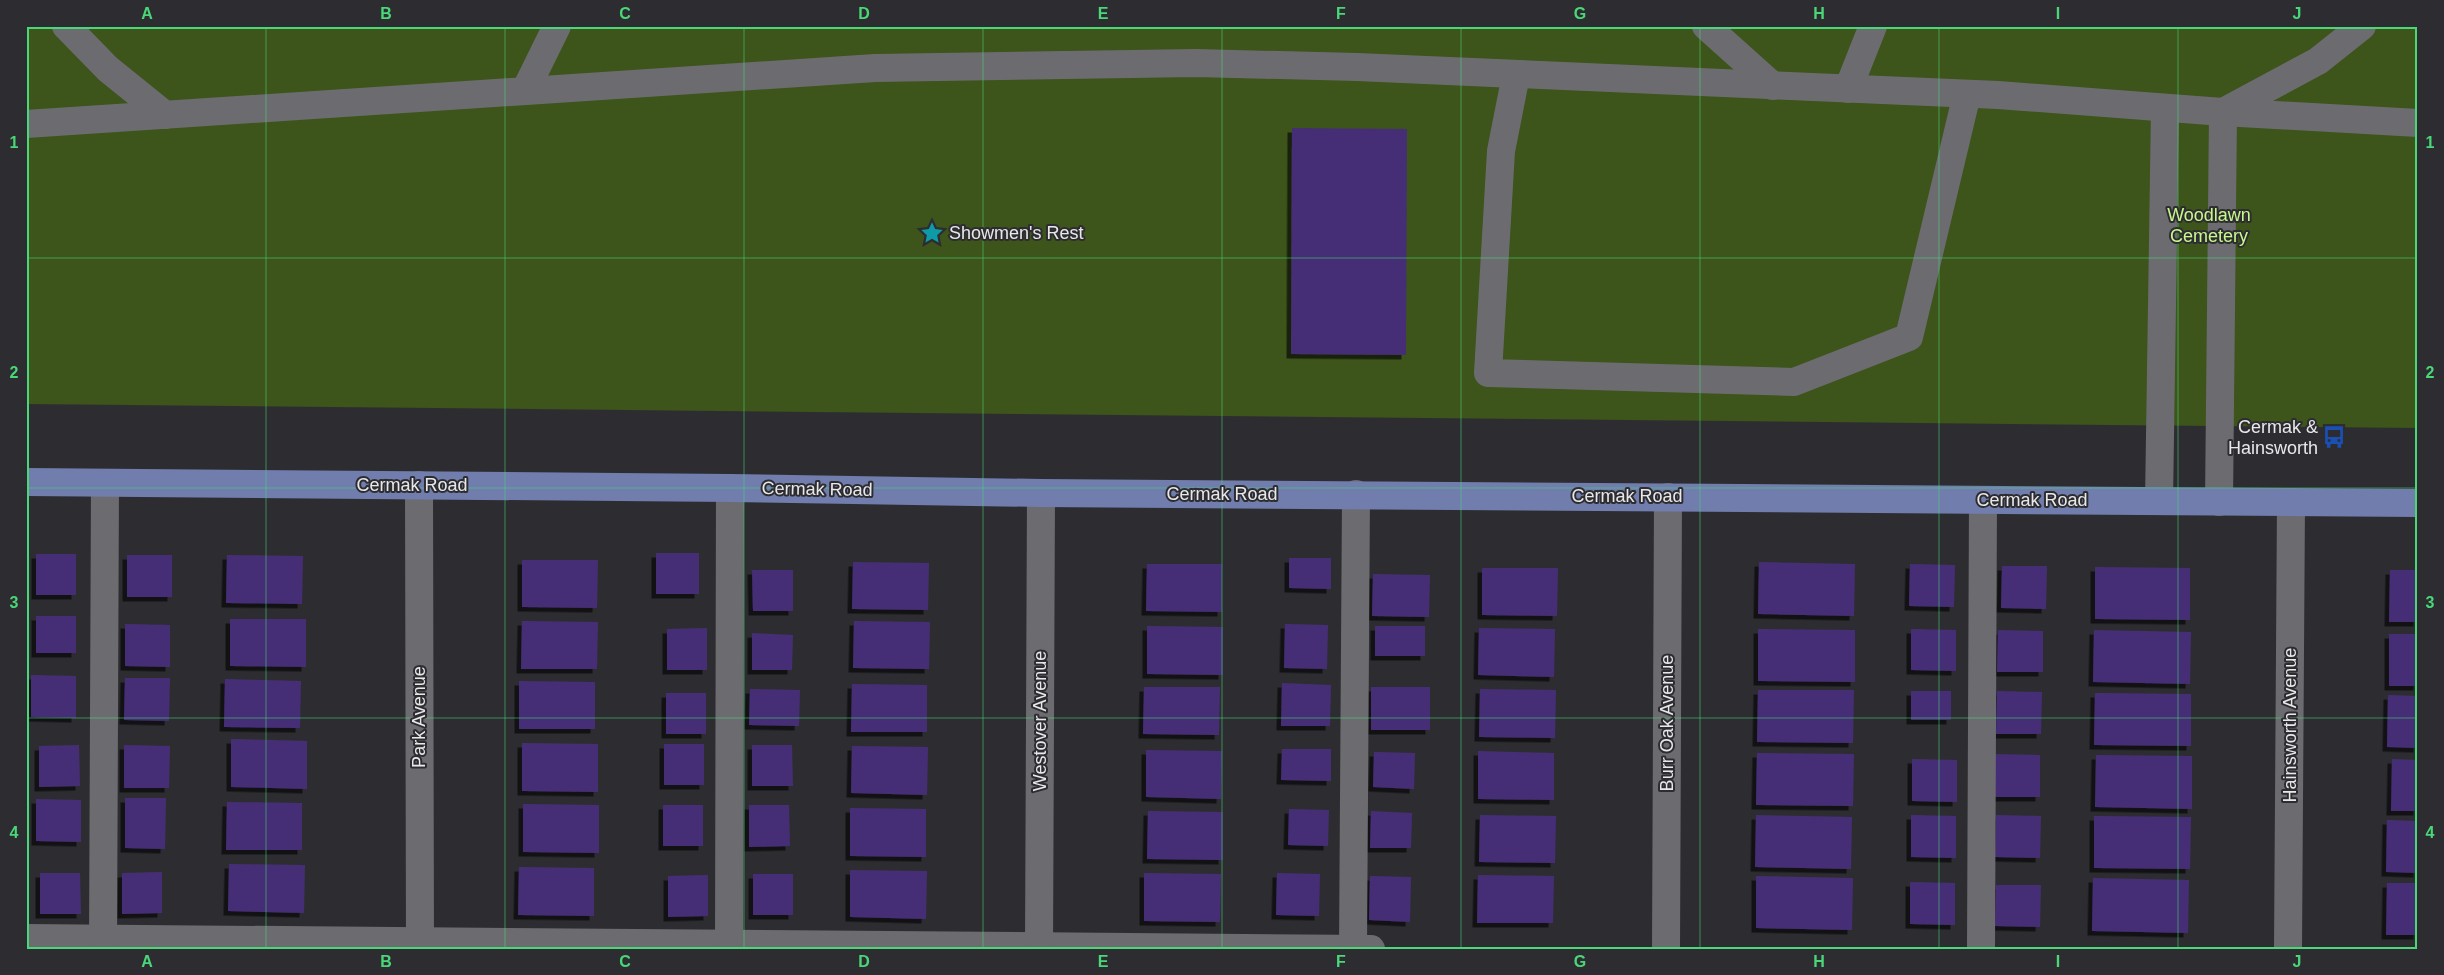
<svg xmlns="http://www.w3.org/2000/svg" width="2444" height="975" viewBox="0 0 2444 975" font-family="Helvetica,sans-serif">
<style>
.green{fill:#3d541b}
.building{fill:#452f74;filter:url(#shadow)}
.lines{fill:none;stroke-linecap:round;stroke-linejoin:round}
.minor{stroke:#6c6c70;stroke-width:28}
.major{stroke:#707dad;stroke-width:28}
.grid{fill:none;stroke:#49d778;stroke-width:1;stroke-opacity:0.55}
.labels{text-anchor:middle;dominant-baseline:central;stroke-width:4;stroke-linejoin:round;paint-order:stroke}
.park-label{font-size:18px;fill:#c8f78c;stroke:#2d2d31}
.poi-label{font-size:18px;fill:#e8e8ea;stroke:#2d2d31;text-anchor:start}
.street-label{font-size:18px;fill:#e8e8ea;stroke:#2d2d31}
.neatline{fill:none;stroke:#49d778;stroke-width:2}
.grid-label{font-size:16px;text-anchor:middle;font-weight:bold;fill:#49d778}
</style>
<defs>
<filter id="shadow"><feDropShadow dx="-4.5" dy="4.5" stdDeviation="0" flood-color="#0009"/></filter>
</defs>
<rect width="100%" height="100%" fill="#2d2d31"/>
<path class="green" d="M26,26h2392v402l-2392,-24z"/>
<g class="building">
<path d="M1292,128l115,1 -1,226 -115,-1z"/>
<rect x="656" y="553" width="43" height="41"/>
<rect x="36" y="554" width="40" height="41"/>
<rect x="127" y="555" width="45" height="42"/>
<path d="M227,555l76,1 -1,48 -76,-1z"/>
<path d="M1289,558h42v31l-42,-1z"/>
<path d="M522,560h76l-1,48 -75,-1z"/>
<path d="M853,562l76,1 -1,47 -76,-1z"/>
<path d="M1759,562l96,2 -1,52 -96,-2z"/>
<path d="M1147,564h75v48l-76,-1z"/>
<path d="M1910,564l45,1 -1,42 -45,-1z"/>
<path d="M2002,566h45l-1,43 -45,-1z"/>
<path d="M2095,567l95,1v52l-95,-1z"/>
<path d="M1482,568h76l-1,48 -75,-1z"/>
<path d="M752,570h41v41h-40z"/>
<path d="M2390,570h28v52h-29z"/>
<path d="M1373,574l57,1 -1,42 -57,-1z"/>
<rect x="36" y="616" width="40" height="37"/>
<path d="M230,619h76v48l-76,-1z"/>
<path d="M522,621l76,1 -1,47h-76z"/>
<path d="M854,621l76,1 -1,47 -76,-1z"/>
<path d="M125,624l45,1v42l-45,-1z"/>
<path d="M1285,624l43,1 -1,44 -43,-1z"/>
<path d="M1147,626l76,1v48l-76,-1z"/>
<rect x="1375" y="626" width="50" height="30"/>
<path d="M707,628v42h-40v-41z"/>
<path d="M1479,628l76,1 -1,48 -76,-2z"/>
<path d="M1758,629l97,1v52l-97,-1z"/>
<path d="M1911,629l45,1v41l-45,-1z"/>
<path d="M1998,630l45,1v41h-46z"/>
<path d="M2094,630l97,2 -1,52 -97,-2z"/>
<path d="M752,633l41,2 -1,35h-40z"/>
<rect x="2389" y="634" width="29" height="52"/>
<path d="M31,675l45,1v42l-45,-1z"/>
<path d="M125,678h45l-1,43 -45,-1z"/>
<path d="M225,679l76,2 -1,47 -76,-1z"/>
<path d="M519,681l76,1v47h-76z"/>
<path d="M1282,683l49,2 -1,41h-49z"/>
<path d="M852,684l75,1v47h-76z"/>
<path d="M1144,687h76l-1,48 -76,-1z"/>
<rect x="1371" y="687" width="59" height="43"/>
<path d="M750,689l50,1 -1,36 -50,-1z"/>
<path d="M1480,689l76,1 -1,48 -76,-1z"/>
<path d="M1758,690h96l-1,53 -96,-1z"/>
<rect x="1911" y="691" width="40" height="29"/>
<path d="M1997,691l45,1 -1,42h-45z"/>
<rect x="666" y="693" width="40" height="41"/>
<path d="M2095,693l96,1v52l-97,-1z"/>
<path d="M2388,695l30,1v52l-31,-1z"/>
<path d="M231,739l76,2v48l-76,-2z"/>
<path d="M522,743l76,1v48l-76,-1z"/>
<rect x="664" y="744" width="40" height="41"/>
<path d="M79,745l1,41 -41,1v-41z"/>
<path d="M124,745l46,1 -1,42h-45z"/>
<path d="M752,745h40l1,41h-41z"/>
<path d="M852,746l76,1 -1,48 -76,-2z"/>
<path d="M1282,749h49v32l-50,-1z"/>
<path d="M1146,750l76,1 -1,48 -75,-2z"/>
<path d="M1478,751l76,2v47l-76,-1z"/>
<path d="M1374,752l41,1 -1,36 -41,-2z"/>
<path d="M1757,753l97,1 -1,52 -97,-1z"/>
<path d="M1995,754l45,1v42h-45z"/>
<path d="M2096,755l96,1v53l-97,-2z"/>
<path d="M1912,759l45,1v42l-45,-1z"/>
<path d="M2392,759l26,1v51h-27z"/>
<path d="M125,798h41l-1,51 -40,-1z"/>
<path d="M36,799l45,1v42l-45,-1z"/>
<path d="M227,802l75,1v47h-76z"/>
<path d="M523,804l76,1v48l-76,-1z"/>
<rect x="663" y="805" width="40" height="41"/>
<path d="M749,805h40l1,41 -41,1z"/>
<path d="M850,808l76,1v48l-76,-1z"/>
<path d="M1289,809l40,1 -1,36 -40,-1z"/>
<path d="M1148,811l75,1v48l-76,-1z"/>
<path d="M1371,811l41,2 -1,35h-41z"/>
<path d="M1480,815l76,1 -1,47 -76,-1z"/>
<path d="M1756,815l96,2 -1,52 -96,-2z"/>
<path d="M1911,815l45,1v42l-45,-1z"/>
<path d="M1996,815l45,1 -1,42 -45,-1z"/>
<path d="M2094,816l97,1 -1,52 -96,-1z"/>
<path d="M2387,820l31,1v52l-32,-1z"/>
<path d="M229,864l76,1 -1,48 -76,-2z"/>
<path d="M519,867l75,1v48l-76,-1z"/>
<path d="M850,870l77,1 -1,48 -76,-2z"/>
<path d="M162,872v41l-40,1v-41z"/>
<path d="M40,873h40l1,41h-41z"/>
<path d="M1144,873l77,1 -1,48 -76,-1z"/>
<path d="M1277,873l43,1 -1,42 -43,-1z"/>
<rect x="753" y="874" width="40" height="41"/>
<path d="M708,875v41l-40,1v-41z"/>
<path d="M1478,875l76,1 -1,47h-76z"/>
<path d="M1370,876l41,1 -1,45 -41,-2z"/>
<path d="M1756,876l97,2 -1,52 -96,-2z"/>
<path d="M2093,878l96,2 -1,53 -96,-2z"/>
<path d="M1910,882l45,1v42l-45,-1z"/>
<path d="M2387,883h31v52h-32z"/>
<path d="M1996,885h45l-1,42 -45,-1z"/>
</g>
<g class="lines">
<g class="minor">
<path d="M66,26l42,43 57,46"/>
<path d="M1706,26l67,60"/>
<path d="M1516,75l-15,76 -13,222 306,9 115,-45 58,-243"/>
<path d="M1848,89l25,-63"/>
<path d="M525,91l32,-65"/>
<path d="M26,124l849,-56 321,-5 161,4 641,28 225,17 195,11"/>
<path d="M419,485l1,464"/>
<path d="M2159,501l6,-393"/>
<path d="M2219,502l4,-390 95,-51 44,-35"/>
<path d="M26,938l1345,11"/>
<path d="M103,949l2,-466"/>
<path d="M729,949l1,-461"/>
<path d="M1039,949l2,-456"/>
<path d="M1353,949l3,-455"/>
<path d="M1666,949l2,-452"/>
<path d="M1981,949l2,-449"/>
<path d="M2288,949l3,-447"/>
</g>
<path class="major" d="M26,482l704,6 311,5 1377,10"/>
</g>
<path class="grid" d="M266,26v923M505,26v923M744,26v923M983,26v923M1222,26v923M1461,26v923M1700,26v923M1939,26v923M2178,26v923M26,258h2392M26,488h2392M26,718h2392"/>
<defs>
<symbol id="sight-bare" viewBox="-9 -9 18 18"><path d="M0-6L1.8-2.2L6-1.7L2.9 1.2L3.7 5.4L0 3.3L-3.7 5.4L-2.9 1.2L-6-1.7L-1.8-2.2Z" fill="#0f9aa8" stroke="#2d2d31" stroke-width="2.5" paint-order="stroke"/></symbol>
<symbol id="bus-bare" viewBox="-9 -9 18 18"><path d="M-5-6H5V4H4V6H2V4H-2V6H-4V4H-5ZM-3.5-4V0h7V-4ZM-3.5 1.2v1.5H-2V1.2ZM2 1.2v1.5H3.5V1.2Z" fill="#1a4fb4" stroke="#2d2d31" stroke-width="2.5" paint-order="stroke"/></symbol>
</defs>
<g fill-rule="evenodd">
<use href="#sight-bare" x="916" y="217" width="32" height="32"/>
<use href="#bus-bare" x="2318" y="421" width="32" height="32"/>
</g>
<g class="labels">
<g class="park-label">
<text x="2209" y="215">Woodlawn<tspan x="2209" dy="21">Cemetery</tspan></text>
</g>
<g class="poi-label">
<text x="949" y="233">Showmen's Rest</text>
<text x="2318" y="427" text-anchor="end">Cermak &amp;<tspan x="2318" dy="21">Hainsworth</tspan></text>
</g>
<g class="street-label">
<text x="412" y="485">Cermak Road</text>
<text transform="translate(817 489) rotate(1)">Cermak Road</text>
<text x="1222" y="494">Cermak Road</text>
<text x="1627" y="496">Cermak Road</text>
<text x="2032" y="500">Cermak Road</text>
<text transform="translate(419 717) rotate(-90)">Park Avenue</text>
<text transform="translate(1040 721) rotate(-90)">Westover Avenue</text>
<text transform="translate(1667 723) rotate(-90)">Burr Oak Avenue</text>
<text transform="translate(2290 725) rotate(-90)">Hainsworth Avenue</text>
</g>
</g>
<rect width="2444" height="975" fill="none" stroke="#2d2d31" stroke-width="55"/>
<rect x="28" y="28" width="2388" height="920" class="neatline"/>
<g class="grid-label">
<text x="147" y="19">A</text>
<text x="386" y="19">B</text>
<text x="625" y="19">C</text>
<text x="864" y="19">D</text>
<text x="1103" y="19">E</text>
<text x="1341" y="19">F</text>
<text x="1580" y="19">G</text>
<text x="1819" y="19">H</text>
<text x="2058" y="19">I</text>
<text x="2297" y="19">J</text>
<text x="14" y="148">1</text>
<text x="2430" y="148">1</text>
<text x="14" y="378">2</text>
<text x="2430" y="378">2</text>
<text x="14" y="608">3</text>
<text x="2430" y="608">3</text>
<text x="14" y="838">4</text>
<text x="2430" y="838">4</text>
<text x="147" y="967">A</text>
<text x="386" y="967">B</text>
<text x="625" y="967">C</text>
<text x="864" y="967">D</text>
<text x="1103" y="967">E</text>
<text x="1341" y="967">F</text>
<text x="1580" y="967">G</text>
<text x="1819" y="967">H</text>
<text x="2058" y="967">I</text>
<text x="2297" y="967">J</text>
</g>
</svg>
